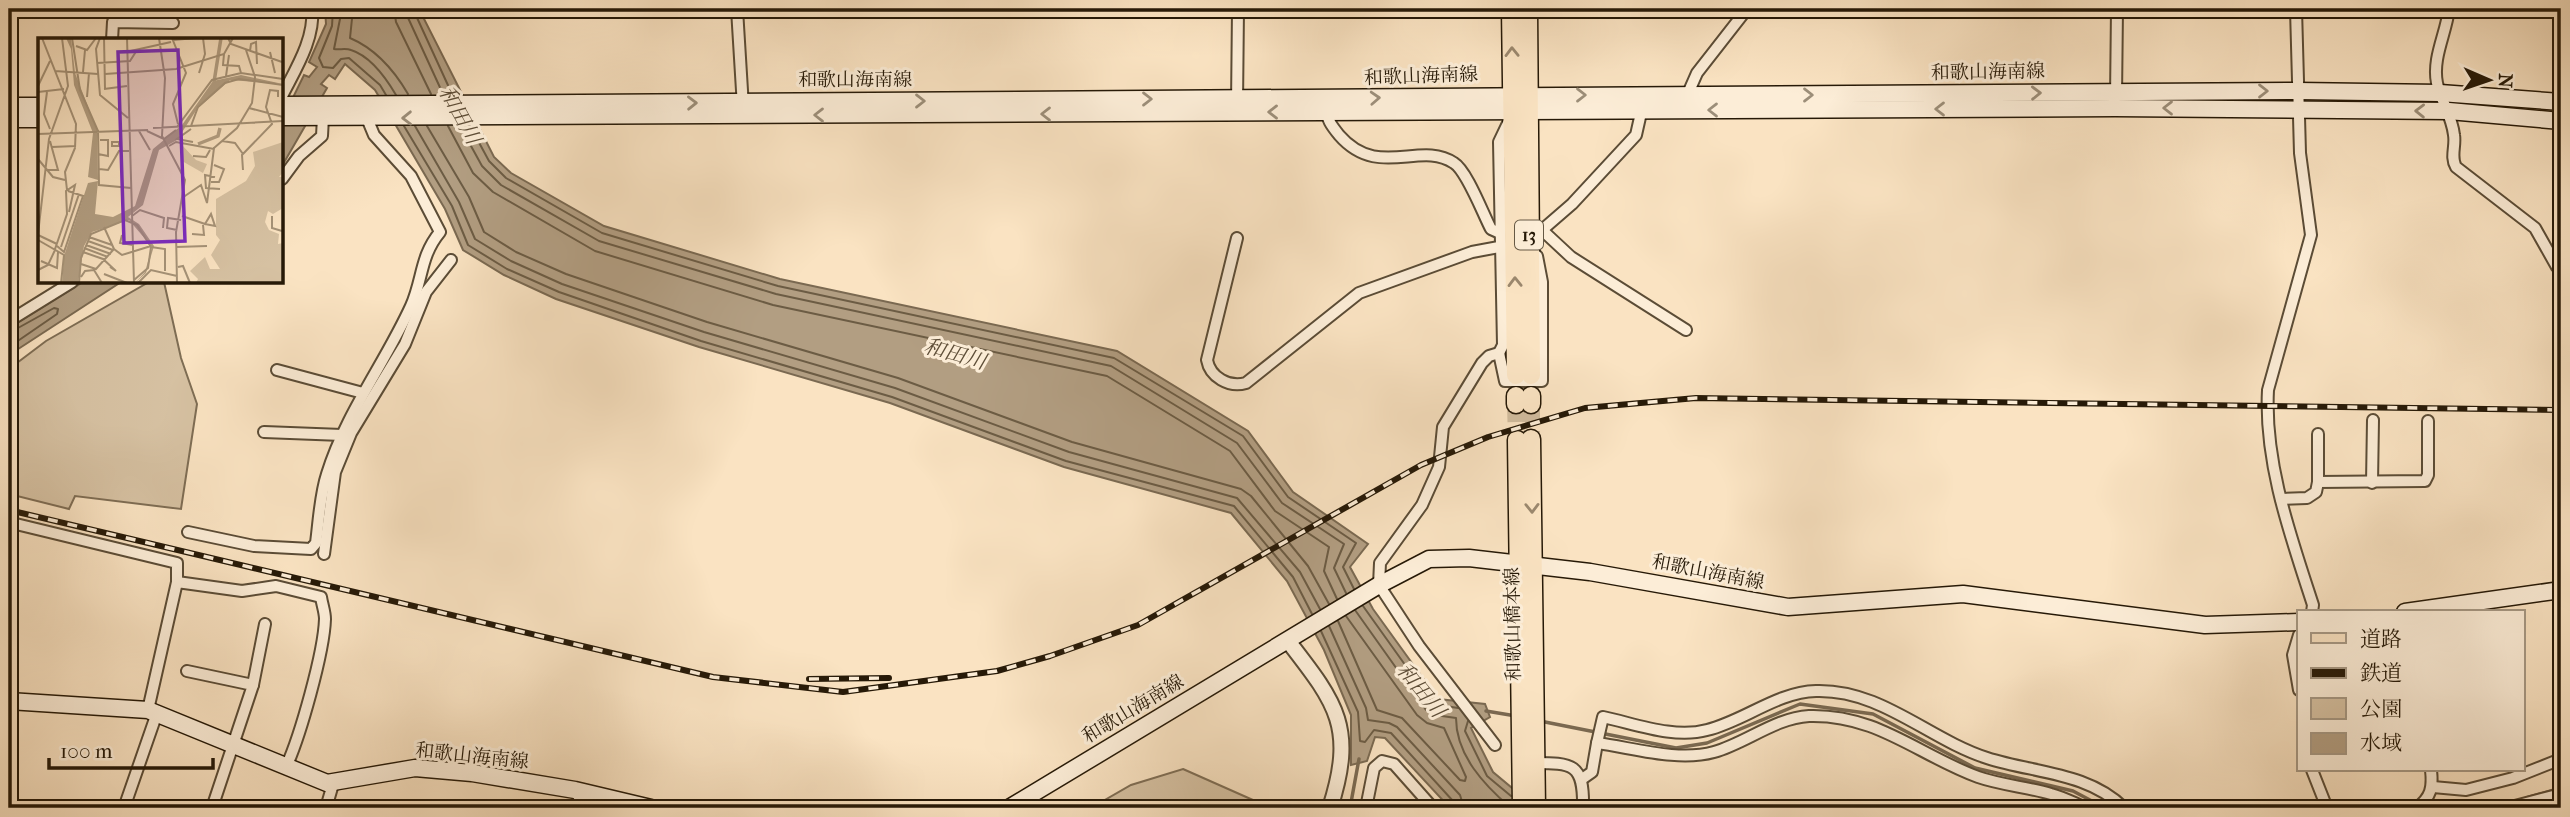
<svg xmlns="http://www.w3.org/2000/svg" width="2570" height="817" viewBox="0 0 2570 817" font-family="'IM FELL French Canon','Noto Serif JP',serif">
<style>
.green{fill:#d6c1a2;stroke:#7e6d54;stroke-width:2}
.water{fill:#b29e82;stroke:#7a6951;stroke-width:2}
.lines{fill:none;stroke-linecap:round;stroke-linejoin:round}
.shore{stroke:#6c5c44;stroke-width:2}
.stream{stroke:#7a6951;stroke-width:3.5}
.primary-tunnel{stroke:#d0bb9d;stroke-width:18;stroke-dasharray:18 9;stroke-linecap:butt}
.minor-casing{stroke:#5b4c36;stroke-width:14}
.tertiary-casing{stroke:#5b4c36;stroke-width:18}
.secondary-casing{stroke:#261907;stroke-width:19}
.primary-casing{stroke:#261907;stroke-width:21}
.minor{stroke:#fcedd7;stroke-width:10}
.tertiary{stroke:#fcedd7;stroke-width:14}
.secondary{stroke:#fcedd7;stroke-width:16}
.primary{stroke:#fae3c2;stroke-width:18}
.rail-casing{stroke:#261907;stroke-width:6}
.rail{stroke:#fcedd7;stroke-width:3.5;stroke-dasharray:10;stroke-linecap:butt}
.oneway{stroke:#9b886e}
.oneway2{stroke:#9c8e79}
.labels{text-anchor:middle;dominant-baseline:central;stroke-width:6;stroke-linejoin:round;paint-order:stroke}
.shield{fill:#fcedd7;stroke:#665945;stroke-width:2}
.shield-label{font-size:18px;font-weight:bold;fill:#261907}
.street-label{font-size:19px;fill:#261907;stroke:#fcedd7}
.water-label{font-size:21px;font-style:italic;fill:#5e4e38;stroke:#fcedd7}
.inset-river{fill:none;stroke:#b29e82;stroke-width:3.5}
.inset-road{fill:none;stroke:#a59277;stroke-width:2}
.view{fill:#7b2cbf;fill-opacity:0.15;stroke:#7b2cbf;stroke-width:3.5}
.inset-edge{fill:none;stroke:#261907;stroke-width:3.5}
</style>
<rect width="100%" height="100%" fill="#fae3c2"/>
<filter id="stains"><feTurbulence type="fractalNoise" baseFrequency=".00286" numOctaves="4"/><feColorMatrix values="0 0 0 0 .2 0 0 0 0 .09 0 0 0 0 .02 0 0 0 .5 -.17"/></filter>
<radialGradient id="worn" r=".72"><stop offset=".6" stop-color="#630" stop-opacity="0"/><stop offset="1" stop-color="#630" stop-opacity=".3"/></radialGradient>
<g class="green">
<path d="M149,282h15l17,76 16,46 -16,105 -106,-13 -6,13 -60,-15v-125l37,-28z"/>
<path d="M1183,769l88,39h-180l40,-23z"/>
</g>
<g class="water">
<path d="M325,9h94l75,148 17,16 93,53 176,53 337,72 131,80 45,61 75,52 -18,23 23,42 65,90 47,5 5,13 -19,11 22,44 43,36h-86l-65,-70 -10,-1 -8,24 -16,4v-50l-27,-65 -37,-69 -56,-68 -167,-46 -174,-64 -191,-56 -143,-48 -52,-24 -41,-25 -18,-41 -70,-119 -30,-26 -10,15 -6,-4 -8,9 6,4 -45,78v-46l22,-45 5,2 8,-10 -8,-5 17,-38z"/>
<path d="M83,282h38l-112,73v-27z"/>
</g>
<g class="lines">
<g class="shore">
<path d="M333,9l-1,17 -13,32 4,9 10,1 8,-9 8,-1 31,27 6,10"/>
<path d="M342,9l-8,40c5,1 12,-1 17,1 19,6 35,28 45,45"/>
<path d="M353,9l-3,29c26,11 44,32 58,56"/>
<path d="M394,9l2,13 35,72"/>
<path d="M404,9l39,85"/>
<path d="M413,9l39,85"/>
<path d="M404,126l48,80 16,39 39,24 52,23 142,49 191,56 174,64 168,45 59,71 19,37"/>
<path d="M415,126l44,76 16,37 36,22 51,23 142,48 191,56 174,64 168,46 63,74 20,37"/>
<path d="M427,126l42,71 15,35 32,20 50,22 141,48 191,56 174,64 169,47 10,7 57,70 21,38"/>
<path d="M448,126l25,47 20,19 102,59 178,54 334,71 123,75 45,60 54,36 -5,24 13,28"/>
<path d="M460,126l22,40 19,19 98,56 177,53 335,72 126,77 45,60 62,41 -10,24 12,25"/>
<path d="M470,126l19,35 17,17 96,55 176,53 336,72 129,78 45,61 68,46 -13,24 11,22"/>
<path d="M9,333l45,-25 4,1 -1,5 -48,33"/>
<path d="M1363,606l70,98 25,4"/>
<path d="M1355,610l71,100 9,5 21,3c0,37 28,67 55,90"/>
<path d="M1338,621l39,89 25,8 58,62 5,1 1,-4 -22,-49 -17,-5 -10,-8 -71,-99"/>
<path d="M1329,626l37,82 2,12 21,3 8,4 63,68 4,13"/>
<path d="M1321,631l37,81 2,29 5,1 9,-12 17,3 62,68 2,7"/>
<path d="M1468,721l-3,10 22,45 24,20"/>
</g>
<g class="stream">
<path d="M1486,711l30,5"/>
<path d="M1540,721l136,27 31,-5 93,-39 73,10 102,54 98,23 32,17"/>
<path d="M2526,798l35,-10"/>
<path d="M1350,808l9,-49"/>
<path d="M2490,808l15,-4"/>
</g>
<g class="primary-tunnel">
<path d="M1516,404l1,36"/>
<path d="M1531,404v35"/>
</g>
<defs>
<g id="minor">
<path d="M737,9l6,98"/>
<path d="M2296,9l4,144 11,82 -43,155c-4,73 23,147 45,215l-1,7"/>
<path d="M2449,9c-3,25 -17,49 -12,74 4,18 15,33 17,52 2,11 -4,22 2,32l79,61 22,39 4,1"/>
<path d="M112,40l1,-18 60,1"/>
<path d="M282,96c13,-26 33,-57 30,-87"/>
<path d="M2116,97l1,-88"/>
<path d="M1686,98l11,-25 50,-64"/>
<path d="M1237,104l1,-95"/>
<path d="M1326,107c1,13 5,18 13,28 39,45 81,5 115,28 13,8 29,51 37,66l9,4"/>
<path d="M1510,119l-11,23 4,203 -4,8 6,28h37v-99l-5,-26"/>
<path d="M282,179l17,-23 23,-20 1,-19"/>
<path d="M1537,230h5l29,27 115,73"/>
<path d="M1542,230l30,-26 64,-69 7,-31"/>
<path d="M1237,238l-30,122c3,17 22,28 39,23l113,-90 113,-41 27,-5"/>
<path d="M9,321l63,-39"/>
<path d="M277,370l86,23"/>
<path d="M264,432l78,3"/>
<path d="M2318,482v-48"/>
<path d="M2372,483l1,-63"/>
<path d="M2281,499l26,-1 9,-6 2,-10 107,-1 3,-6v-54"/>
<path d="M16,524l161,39v19"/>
<path d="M188,532l66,14 57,3 5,-6c3,-23 4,-48 11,-69 19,-61 58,-111 84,-168 12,-27 9,-50 29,-74l-29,-56 -37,-41 -10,-24"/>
<path d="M324,554l11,-82 16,-39 54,-89 21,-52 25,-32"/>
<path d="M2299,635l-6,20 6,35"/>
<path d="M187,671l66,14 -41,123"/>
<path d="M253,685l12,-61"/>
<path d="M148,710l29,-128 65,9 34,-5 45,11c1,7 4,15 4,22 -1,33 -25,118 -39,148"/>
<path d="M1597,743l6,-26c33,7 71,22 104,13 37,-9 70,-38 109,-39 65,-2 112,48 171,67 46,15 101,14 137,50"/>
<path d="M1495,745l-76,-99 -40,-61 1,-22 42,-58 17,-38 4,-40 39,-64 7,-7 10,-3"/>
<path d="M1531,763c41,0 53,-1 52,45"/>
<path d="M2312,770l15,38"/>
<path d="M1582,779l10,-7 5,-29c37,5 81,19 117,9 32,-9 61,-34 95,-36 68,-2 109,39 169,61 23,8 49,10 73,17 12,3 23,9 35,14"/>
<path d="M2433,787l33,3 47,-12 48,-19"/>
<path d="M575,790l10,18"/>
<path d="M1330,807l12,1"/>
<path d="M124,808l33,-95"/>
<path d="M326,808l7,-24"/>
<path d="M1366,808l8,-40 8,-7 12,3 39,44"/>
<path d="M2417,808c14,-11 16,-20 14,-38"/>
<path d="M2507,808l54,-14"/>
</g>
<path id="tertiary" d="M1288,641c48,62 68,86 42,167"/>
<g id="secondary">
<path d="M282,105l2016,-14 142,2 121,9"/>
<path d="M9,106h31"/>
<path d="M282,117l1833,-9 334,3 112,10"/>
<path d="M9,119h31"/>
<path d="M2405,612l156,-22"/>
<path d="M9,701l139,9 179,73 88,-15 57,5 103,17 76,18"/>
<path d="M1009,808l370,-223 50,-26 40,-1 121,14 198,35 175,-13 242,31 94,-3"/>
</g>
<g id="primary">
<path d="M1511,9l5,366"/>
<path d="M1528,9l3,366"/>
<path d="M1516,396v8"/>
<path d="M1531,404v-8"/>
<path d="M1531,439l5,369"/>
<path d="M1517,440l5,368"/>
</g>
</defs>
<use href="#minor" class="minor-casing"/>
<use href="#tertiary" class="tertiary-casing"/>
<use href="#secondary" class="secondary-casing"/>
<use href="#primary" class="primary-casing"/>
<use href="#minor" class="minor"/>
<use href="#tertiary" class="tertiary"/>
<use href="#secondary" class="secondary"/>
<use href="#primary" class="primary"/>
<defs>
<g id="rail">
<path d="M9,510l704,167 130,15 154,-21 53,-15 88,-31 283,-160 67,-28 97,-29 111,-10 865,12"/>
<path d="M809,679l80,-1"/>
</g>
</defs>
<use href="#rail" class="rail-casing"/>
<use href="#rail" class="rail"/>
</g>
<defs><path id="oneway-chevron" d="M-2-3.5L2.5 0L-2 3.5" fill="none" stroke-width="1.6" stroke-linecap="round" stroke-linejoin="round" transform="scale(1.75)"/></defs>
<g class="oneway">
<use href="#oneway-chevron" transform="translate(1512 52) rotate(-91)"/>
<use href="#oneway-chevron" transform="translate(1515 282) rotate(-91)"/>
<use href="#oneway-chevron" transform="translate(1532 508) rotate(89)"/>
</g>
<g class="oneway2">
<use href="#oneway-chevron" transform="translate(2263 91)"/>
<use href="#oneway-chevron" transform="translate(2036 93) rotate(-1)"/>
<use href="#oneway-chevron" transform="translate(1581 95)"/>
<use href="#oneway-chevron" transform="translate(1808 95)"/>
<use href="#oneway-chevron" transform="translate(1375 98) rotate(-3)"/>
<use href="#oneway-chevron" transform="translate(1147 99)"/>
<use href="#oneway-chevron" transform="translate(920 101)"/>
<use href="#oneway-chevron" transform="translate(692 103) rotate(-1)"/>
<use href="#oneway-chevron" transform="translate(2168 108) rotate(-180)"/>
<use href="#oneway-chevron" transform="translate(1940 109) rotate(180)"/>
<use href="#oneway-chevron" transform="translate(1713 110) rotate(180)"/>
<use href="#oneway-chevron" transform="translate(2420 111) rotate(-179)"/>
<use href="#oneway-chevron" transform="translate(1273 112) rotate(-180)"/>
<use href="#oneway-chevron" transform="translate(1046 114) rotate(180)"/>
<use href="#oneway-chevron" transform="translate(819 115) rotate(180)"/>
<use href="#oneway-chevron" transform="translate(407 118) rotate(179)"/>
</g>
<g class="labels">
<rect class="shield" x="1515" y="220.5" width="28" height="29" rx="5"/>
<g class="shield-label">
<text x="1529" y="235">13</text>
</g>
<g class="street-label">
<text transform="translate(1988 72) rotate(-1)">和歌山海南線</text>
<text transform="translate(1421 76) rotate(-2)">和歌山海南線</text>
<text x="855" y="80">和歌山海南線</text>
<text transform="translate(1708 572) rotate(11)">和歌山海南線</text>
<text transform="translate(1513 624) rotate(-91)">和歌山橋本線</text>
<text transform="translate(1133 709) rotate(-31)">和歌山海南線</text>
<text transform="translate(472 756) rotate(6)">和歌山海南線</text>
</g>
<g class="water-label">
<text transform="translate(460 115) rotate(61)">和田川</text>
<text transform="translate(955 354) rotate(16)">和田川</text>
<text transform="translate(1421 690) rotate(51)">和田川</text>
</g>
</g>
<g transform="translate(38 38)">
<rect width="245" height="245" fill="#fae3c2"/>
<path d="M245,104v30l-4,5h4v31l-10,6 -5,-3 -3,11 4,8 10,4 -1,10 5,-1v40h-87l2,-4 -8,-8 15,-14 5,12h10l-9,-14 9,-15 -4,-5v-36l30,-18 9,-15 -2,-14zM144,107l14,15 11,4 -4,9 -21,-12z" fill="#d6c1a2"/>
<path d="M28,0h5l4,35 22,57 1,50 -10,-3 5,-44 -19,-48 -3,-36zM203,37l42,9 -53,-4 -33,29 -20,31 -18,10 -16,55 -15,12 11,7 15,22 -8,27 -10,9 9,-10 7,-25 -23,-27 -37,12 -8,14 -6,37h-16l2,-27 24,-73 10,-2 -3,33 18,3 22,-11 18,-57 29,-24 31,-44z" fill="#b29e82"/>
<path class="inset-river" d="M176,44l7,-44M160,106l20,-8 2,-8"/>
<path class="inset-road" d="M4,0l34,86 -1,24 -10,24 2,18M34,0l8,52 18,41 1,54 32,3M62,0l-4,11 4,46 28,23M66,0l1,51M89,0l7,245M121,0l6,40 -3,58 23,44 -9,52 1,51M134,0l14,35 -13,31 5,20M190,0l3,6 51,18M135,2l23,-2M38,8l11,4 9,-12M212,13l1,-7 5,-2 1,22M88,14l45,-10M232,14l5,21M186,16l-1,11 16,1 2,7M59,25l33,-2 7,-11M17,33l43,3M45,34l2,-22M161,35l6,-19 -2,-16M67,36l71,-5 48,-15 9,-16M188,38l3,-21M0,48l12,-25M66,51l23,-3M0,54l26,-3M9,54l-3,22 6,15M49,59l2,-24M211,70l34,9M153,88l7,-19 27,-24 14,-4 44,6M139,89l35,-47 29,-7 42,6M115,90l130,-7M153,91l-14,10 16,3M101,93l11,19M109,93l17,8 12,-9M0,96l110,-4M184,103l13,2 8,11M74,104h7v4h-7zM131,108l7,-4 38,7M14,109l24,-1M60,116l10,2v-16h-8M155,118l13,1 4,-7M0,121l15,18 12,3M61,131l9,1 11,-19h10M8,132h12l-8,-29M205,132l-1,-15 30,-31 -6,-17 4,-17 8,1v6M177,139l-10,-2 1,13 14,1M173,144h8l5,-13 -10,-4M144,160l19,-13 6,18M169,165l7,-55 23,-20 15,-25 3,-26 -9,-27M94,178l8,-6 24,8 -1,10M144,178l23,8 6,-10 4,12 -10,-2M234,178v12l10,3M66,189l10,22 8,6 29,-9M139,192l-10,-2 1,-10 13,2M0,196l11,-95 19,-53 -6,-48M154,196l12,1 -1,-10M0,197l19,9M84,197l-2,8 13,2M51,199l23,8M0,202l26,15 -3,28M50,203l25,9M48,207l25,9M19,208l7,6 19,-56 -15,-5M23,209l18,-53M113,209l14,2v22M138,209l31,-1M46,210l24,9M17,211l12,-35 -1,-23 9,-6 -6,27M45,214l20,7 13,12 -6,-4M3,223l16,7 1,-16M43,226l15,5 18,-20M140,229l5,-1 7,17M0,232l10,-5 7,-15M66,236l23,9M43,239l4,-6 9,-1 8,13M41,245l2,-25 10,-24 34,-14 12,5 14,22 -3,21 -14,12M100,245l13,-13 26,6"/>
<path class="view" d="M140,12l7,191 -61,2 -6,-191z"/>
<rect width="245" height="245" class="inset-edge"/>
</g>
<rect width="2570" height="817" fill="none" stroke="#fae3c2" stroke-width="35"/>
<rect x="10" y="10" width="2549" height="796" fill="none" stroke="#261907" stroke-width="3.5"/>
<rect x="18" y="18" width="2535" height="782" fill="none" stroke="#261907" stroke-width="2"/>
<rect x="2297" y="610" width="228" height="161" fill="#fcedd7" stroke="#a69884" stroke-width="2"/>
<rect x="2311" y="633" width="35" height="10" fill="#fae3c2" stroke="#a69884" stroke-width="2"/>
<text x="2360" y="646" font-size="21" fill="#261907">道路</text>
<rect x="2311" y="668" width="35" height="10" fill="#261907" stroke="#a69884" stroke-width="2"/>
<text x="2360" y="680" font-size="21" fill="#261907">鉄道</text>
<rect x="2311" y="698" width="35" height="21" fill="#d6c1a2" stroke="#a69884" stroke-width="2"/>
<text x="2360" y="716" font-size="21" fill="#261907">公園</text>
<rect x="2311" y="733" width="35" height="21" fill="#b29e82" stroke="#a69884" stroke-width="2"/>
<text x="2360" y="750" font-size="21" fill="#261907">水域</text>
<g transform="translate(2489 80) rotate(92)" stroke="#fcedd7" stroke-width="5" paint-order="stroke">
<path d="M0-5L12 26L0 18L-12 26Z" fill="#261907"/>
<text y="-10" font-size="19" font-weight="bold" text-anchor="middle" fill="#261907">N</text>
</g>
<path d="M49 758v10h164v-10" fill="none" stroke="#261907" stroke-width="3.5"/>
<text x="60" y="758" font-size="21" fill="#261907" stroke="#fcedd7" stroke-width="5" paint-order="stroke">100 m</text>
<rect width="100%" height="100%" filter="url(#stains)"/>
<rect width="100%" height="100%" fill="url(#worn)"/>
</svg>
